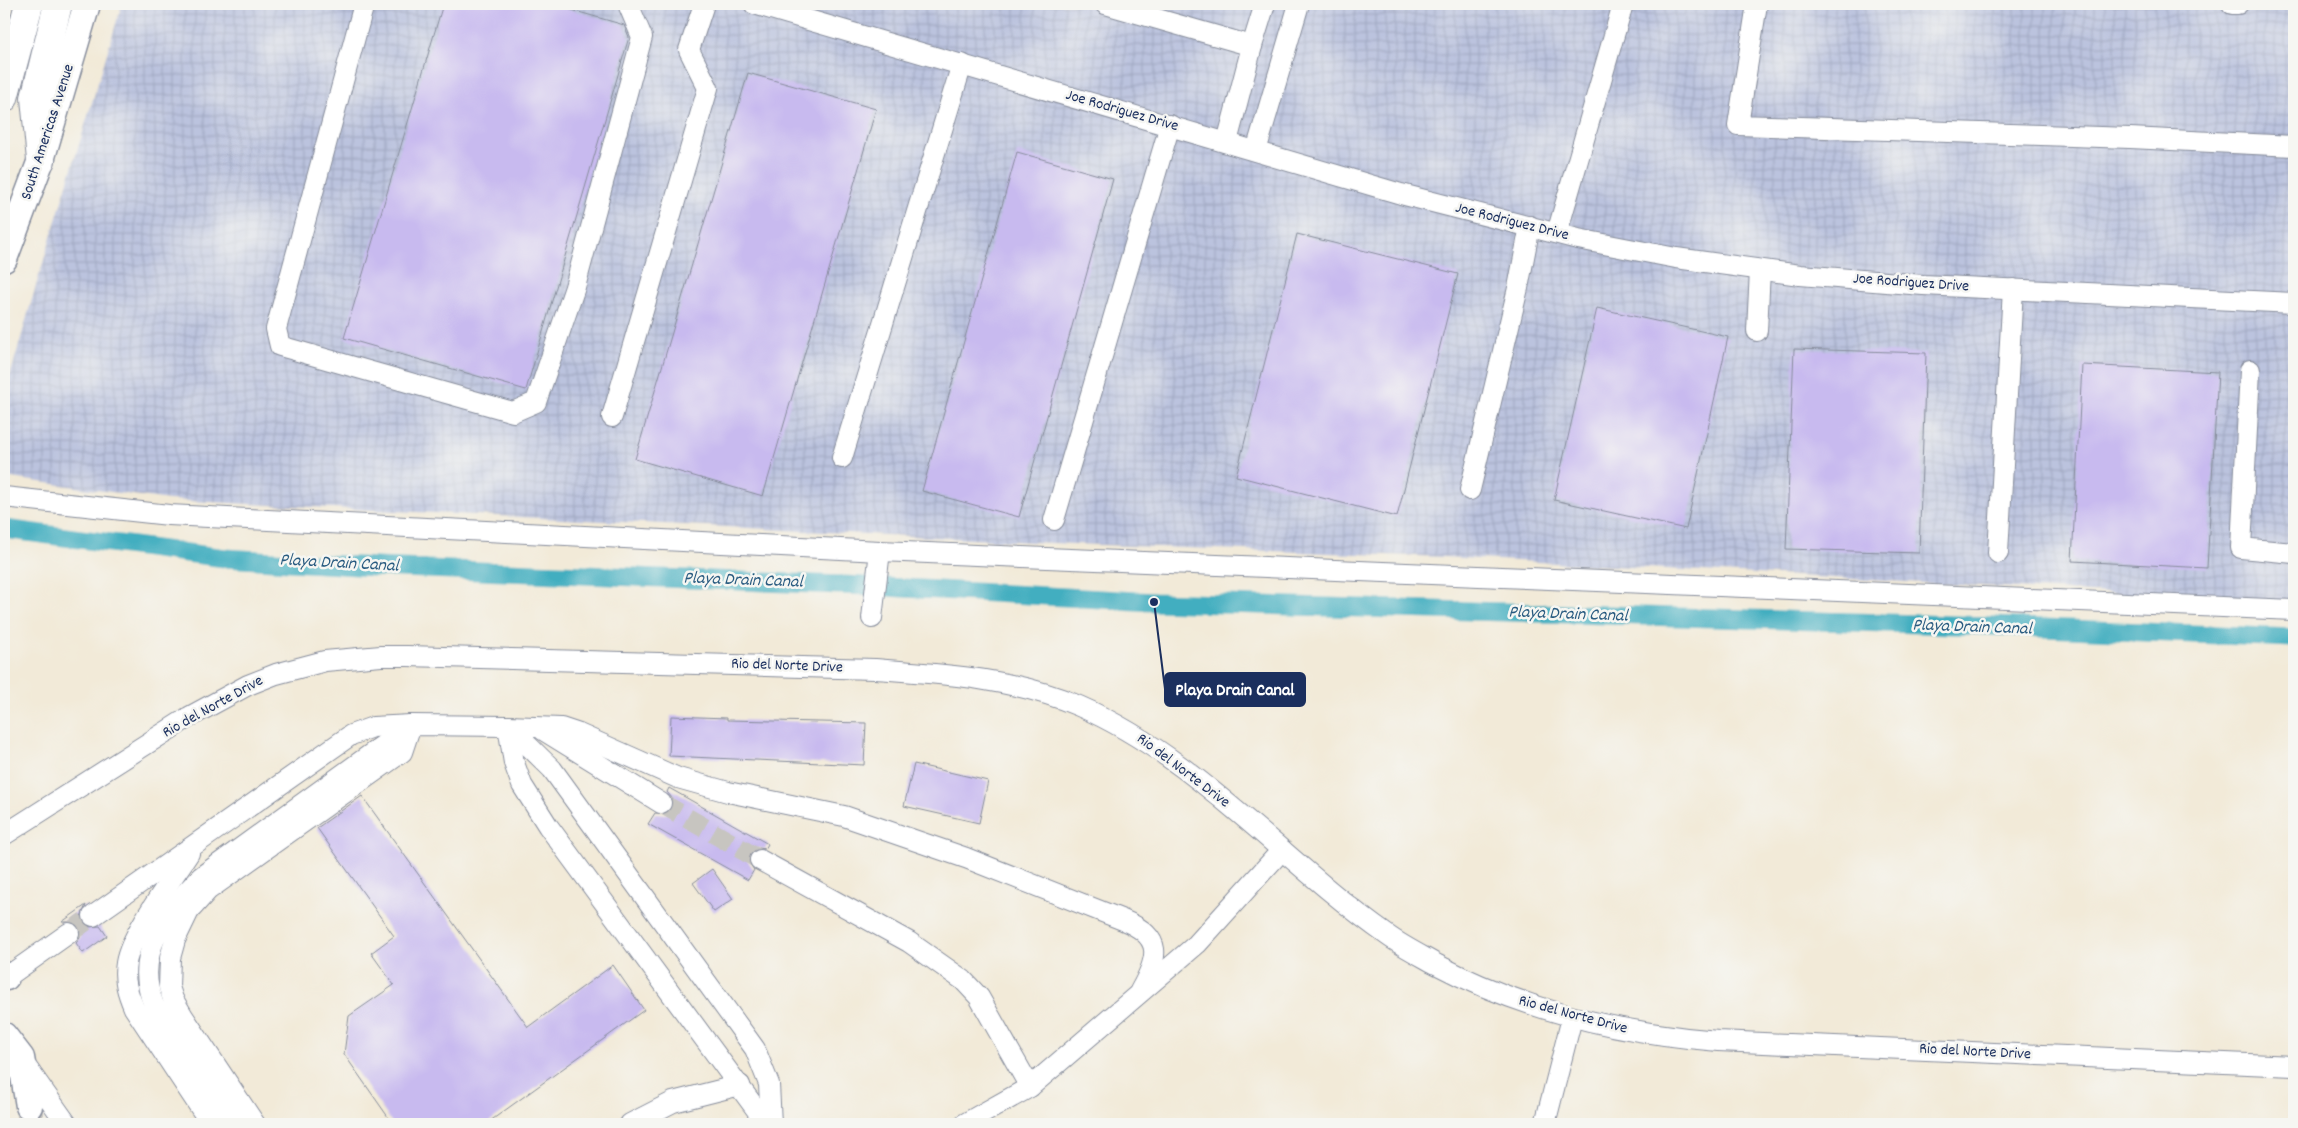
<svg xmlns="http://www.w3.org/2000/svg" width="2298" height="1128" viewBox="0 0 2298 1128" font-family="Dekko,sans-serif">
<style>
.industrial{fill:url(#industrial-grid)}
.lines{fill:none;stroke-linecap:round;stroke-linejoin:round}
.canal{stroke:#42aec0;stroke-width:19}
.building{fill:#c8baef}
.minor-tunnel{stroke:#c7c5c0;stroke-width:20;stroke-dasharray:20 10;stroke-linecap:butt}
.major-tunnel{stroke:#c7c5c0;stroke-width:26;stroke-dasharray:26 13;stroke-linecap:butt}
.minor-casing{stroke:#868c9b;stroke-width:22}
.major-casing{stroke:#868c9b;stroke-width:29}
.highway-casing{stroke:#868c9b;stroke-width:30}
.minor{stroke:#fff;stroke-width:20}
.major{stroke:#fff;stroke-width:26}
.highway{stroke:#fff;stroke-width:28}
.labels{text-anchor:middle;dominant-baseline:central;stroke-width:5;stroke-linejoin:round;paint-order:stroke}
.street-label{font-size:16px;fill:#1b2f5e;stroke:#f6f6f2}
.water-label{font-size:18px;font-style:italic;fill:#295b80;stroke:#f6f6f2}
.leader{fill:none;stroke:#1b2f5e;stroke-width:2}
.callout-dot{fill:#1b2f5e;stroke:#f6f6f2;stroke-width:2}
.callout{fill:#1b2f5e;stroke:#1b2f5e;stroke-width:2}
.callout-label{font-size:18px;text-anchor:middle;font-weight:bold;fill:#fff}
</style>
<defs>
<pattern id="industrial-grid" width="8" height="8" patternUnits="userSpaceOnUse" patternTransform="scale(1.25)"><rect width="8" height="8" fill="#bbc3de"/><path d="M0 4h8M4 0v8" fill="none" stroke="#a0a8c1"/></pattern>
</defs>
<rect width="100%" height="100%" fill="#f6f6f2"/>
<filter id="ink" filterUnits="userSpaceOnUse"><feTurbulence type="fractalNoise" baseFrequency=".02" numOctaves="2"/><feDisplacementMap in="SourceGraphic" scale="10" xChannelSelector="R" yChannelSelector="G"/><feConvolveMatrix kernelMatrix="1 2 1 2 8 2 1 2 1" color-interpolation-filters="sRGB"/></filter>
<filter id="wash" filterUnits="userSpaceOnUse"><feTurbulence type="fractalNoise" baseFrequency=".0096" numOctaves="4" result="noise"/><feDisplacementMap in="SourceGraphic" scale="20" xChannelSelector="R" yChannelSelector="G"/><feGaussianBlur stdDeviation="1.12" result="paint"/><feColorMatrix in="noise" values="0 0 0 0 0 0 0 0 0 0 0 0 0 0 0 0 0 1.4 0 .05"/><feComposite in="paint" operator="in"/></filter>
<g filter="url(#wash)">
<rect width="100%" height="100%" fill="#f2ead8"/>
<path class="industrial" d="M122,4h2172v599l-850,-46 -370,-13 -905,-44 -165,-23v-80l31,-108z"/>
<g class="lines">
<path class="canal" d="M4,529l221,29 150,9 493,19 286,16 837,24 303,12"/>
</g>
<g id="blocks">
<g class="building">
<path d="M443,4h108l73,21 5,12 -103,353 -182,-52z"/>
<path d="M748,73l128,36 -113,387 -128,-37z"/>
<path d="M1017,152l96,27 -94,338 -97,-26z"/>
<path d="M1297,234l161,40 -61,243 -161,-41z"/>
<path d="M1597,308l131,29 -42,192 -132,-29z"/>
<path d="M1794,349l132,4 -7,200 -133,-4z"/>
<path d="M2082,365l136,7 -11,196 -135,-7z"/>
<path d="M671,716l56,2v2l139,3 -2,42 -195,-9z"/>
<path d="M914,764l74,17 -9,42 -75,-17z"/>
<path d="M669,788l99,56 -3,5 -6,-1 -9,6 -2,7 6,9 -6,10 -100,-56 7,-11 11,1 5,-5 1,-11 -5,-6z"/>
<path d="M362,796l166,231 85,-62 31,45 -158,114h-93l-49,-70 5,-38 45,-31 -23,-32 23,-17 -77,-108z"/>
<path d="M712,869l21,30 -19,13 -21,-29z"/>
<path d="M86,905l-5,12 2,5 5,5 12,-1 7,10 -24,17 -7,-10 4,-5 -1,-11 -5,-5h-12z"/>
</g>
</g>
</g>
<g filter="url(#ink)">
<use href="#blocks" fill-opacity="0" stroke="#868c9b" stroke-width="1"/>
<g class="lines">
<g class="minor-tunnel">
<path d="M661,803l99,57"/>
<path d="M69,933l24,-17"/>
</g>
<path class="major-tunnel" d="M29,1106l2,18"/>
<defs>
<g id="minor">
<path d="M364,4l-88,325 4,17 233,66 23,-10 39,-115 67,-250 -14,-33"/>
<path d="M754,4l647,190 177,45 98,19 124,17 123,10 371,18"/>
<path d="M1105,4l147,42 -25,96"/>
<path d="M1757,4l-19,121 392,13 164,8"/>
<path d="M2232,4h6"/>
<path d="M1252,46l13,-42"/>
<path d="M1256,151l43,-147"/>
<path d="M1557,233l66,-229"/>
<path d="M1757,331l3,-61"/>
<path d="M2250,370l-9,178 53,5"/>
<path d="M612,417l96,-329 -19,-38 15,-46"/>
<path d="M842,458l120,-394"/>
<path d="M1470,490l48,-202 12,-62"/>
<path d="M4,497l165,18 711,36 1414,59"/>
<path d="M1054,520l116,-395"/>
<path d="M1998,553l15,-264"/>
<path d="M872,618l8,-67"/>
<path d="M543,730l118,73"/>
<path d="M4,835l185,-118 59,-32 28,-11 49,-13 56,-5h26l468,13c69,5 139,9 204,37 119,52 204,156 308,229 15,11 33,20 49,29 89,47 183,69 282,77l576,25"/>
<path d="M189,853c-18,28 -58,80 -63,110 -3,17 2,31 8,45l77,116"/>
<path d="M760,860l149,82 54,38 16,17 51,90"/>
<path d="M93,916l258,-181 22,-8 38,-2"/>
<path d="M4,979l65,-46"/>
<path d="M23,1062l44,62"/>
<path d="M233,1124l-79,-119c-22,-50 13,-95 48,-129l209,-151"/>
<path d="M255,1124l-72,-108 -10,-17 -4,-12 1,-29 5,-18 14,-29 19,-21 194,-138 9,-27 97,1 44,43 203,280 14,35 2,40"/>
<path d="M630,1124l43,-22 67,-17"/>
<path d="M767,1124l-219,-298 -26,-41 -8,-22 -6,-37 53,2 18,6 99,44 50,14 116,24 122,42 157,62c41,17 36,37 17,71"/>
<path d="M964,1124l66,-37 167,-143 85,-94"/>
<path d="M1545,1124l27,-106"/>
</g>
<g id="major">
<path d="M4,259l37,-99 46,-156"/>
<path d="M4,975l2,2"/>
<path d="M4,1036l17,22 8,48"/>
</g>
<g id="highway">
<path d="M4,98l25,-94"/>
<path d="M41,160l-6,-62 23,-94"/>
</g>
</defs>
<use href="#minor" class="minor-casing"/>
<use href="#major" class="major-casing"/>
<use href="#highway" class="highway-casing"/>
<use href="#minor" class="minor"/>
<use href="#major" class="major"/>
<use href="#highway" class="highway"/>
</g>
</g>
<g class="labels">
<g class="street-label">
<text transform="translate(1122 111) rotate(16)">Joe Rodriguez Drive</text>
<text transform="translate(48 132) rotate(-72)">South Americas Avenue</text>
<text transform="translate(1512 222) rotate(14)">Joe Rodriguez Drive</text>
<text transform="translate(1911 283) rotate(4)">Joe Rodriguez Drive</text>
<text transform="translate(787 666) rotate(2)">Rio del Norte Drive</text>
<text transform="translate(213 707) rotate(-29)">Rio del Norte Drive</text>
<text transform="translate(1183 771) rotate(37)">Rio del Norte Drive</text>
<text transform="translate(1573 1015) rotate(15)">Rio del Norte Drive</text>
<text transform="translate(1975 1052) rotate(3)">Rio del Norte Drive</text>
</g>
<g class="water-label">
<text transform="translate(339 564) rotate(3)">Playa Drain Canal</text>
<text transform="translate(743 581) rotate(2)">Playa Drain Canal</text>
<text transform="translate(1568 615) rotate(2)">Playa Drain Canal</text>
<text transform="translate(1972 628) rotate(2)">Playa Drain Canal</text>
</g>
</g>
<path class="leader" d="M1154 602L1165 689"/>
<circle class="callout-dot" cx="1154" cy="602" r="5"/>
<rect class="callout" x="1165" y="673" width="140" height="33" rx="5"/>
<g class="callout-label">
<text x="1235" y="695">Playa Drain Canal</text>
</g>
<rect width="2298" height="1128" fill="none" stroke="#f6f6f2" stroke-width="20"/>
</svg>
